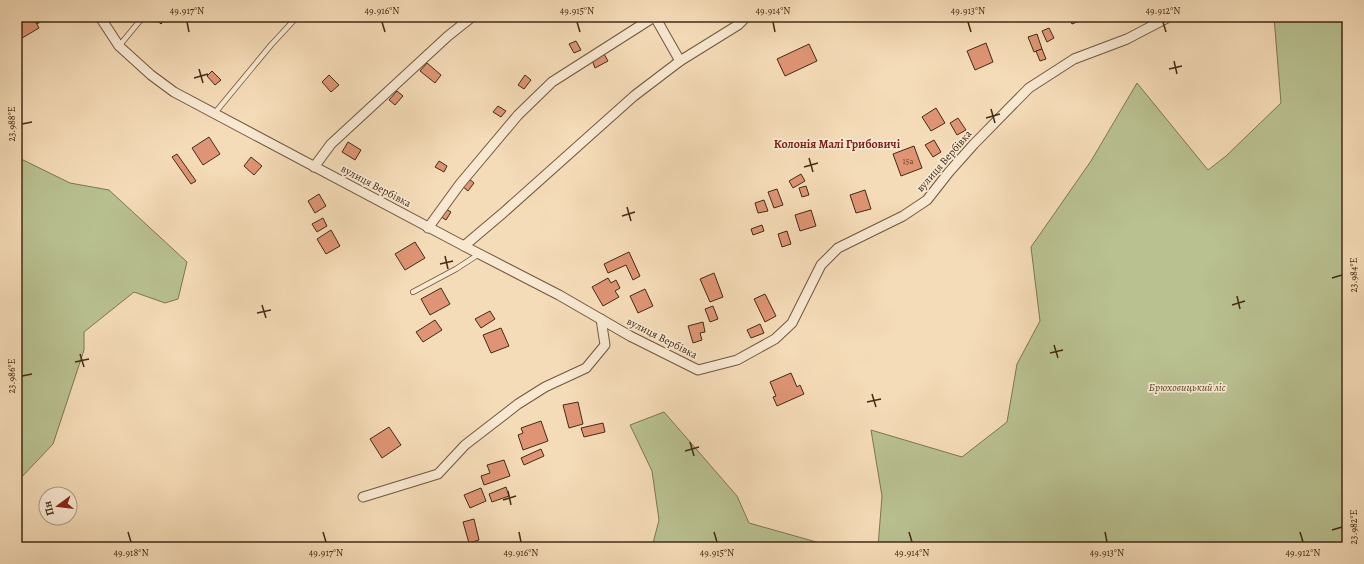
<svg xmlns="http://www.w3.org/2000/svg" width="1364" height="564" viewBox="0 0 1364 564" font-family="Alegreya,serif">
<style>
.green{fill:#b9c191;stroke:#7e7653}
.building{fill:#df9575;stroke:#432b15}
.lines{fill:none;stroke-linecap:round;stroke-linejoin:round}
.service-casing{stroke:#70573e;stroke-width:6}
.minor-casing{stroke:#70573e;stroke-width:11}
.service{stroke:#f8e8d1;stroke-width:4.5}
.minor{stroke:#f8e8d1;stroke-width:9}
.ticks{fill:none;stroke:#432b15;stroke-width:1.5}
.labels{text-anchor:middle;dominant-baseline:central;stroke-width:3.5;stroke-linejoin:round;paint-order:stroke}
.number-label{font-size:9px;fill:#6a462d}
.street-label{font-size:11px;fill:#432b15;stroke:#f8e8d1}
.park-label{font-size:11px;font-style:italic;fill:#5b492e;stroke:#f8e8d1}
.neighbourhood-label{font-size:12px;font-weight:bold;fill:#7a1f14;stroke:#f8e8d1}
.neatline{fill:none;stroke:#432b15;stroke-width:1.5}
.ticks-label{font-size:10px;text-anchor:middle;fill:#432b15}
</style>
<rect width="100%" height="100%" fill="#f5dcb8"/>
<filter id="stains"><feTurbulence type="fractalNoise" baseFrequency=".005" numOctaves="4"/><feColorMatrix values="0 0 0 0 .2 0 0 0 0 .09 0 0 0 0 .02 0 0 0 .5 -.17"/></filter>
<radialGradient id="worn" r=".72"><stop offset=".6" stop-color="#630" stop-opacity="0"/><stop offset="1" stop-color="#630" stop-opacity=".3"/></radialGradient>
<g class="green">
<path d="M1274,17h73v530h-469l4,-51 -11,-66 91,27 45,-35 10,-58 23,-43 -9,-74 60,-86 46,-78 71,87 18,-14 55,-53z"/>
<path d="M17,157l53,26 39,7 78,72 -9,37 -13,4 -31,-11 -50,40v18l-31,94 -36,38z"/>
<path d="M664,412l73,84 12,27 85,24h-182l7,-27 -7,-49 -22,-46z"/>
</g>
<g class="building">
<path d="M22,17h11l6,11 -22,13v-21z"/>
<path d="M33,17h15l-11,7z"/>
<path d="M153,17h13l1,1 -6,6z"/>
<path d="M1071,17h12l1,2 -12,5 -3,-6z"/>
<path d="M1049,28l5,10 -7,4 -5,-11z"/>
<path d="M1037,34l5,15 -8,3 -6,-15z"/>
<path d="M576,41l5,9 -7,3 -5,-9z"/>
<path d="M986,43l7,19 -18,8 -8,-19z"/>
<path d="M809,44l8,17 -32,15 -8,-17z"/>
<path d="M1042,49l4,10 -6,2 -4,-10z"/>
<path d="M604,54l4,7 -13,7 -3,-8z"/>
<path d="M427,63l14,12 -6,8 -15,-12z"/>
<path d="M212,71l9,9 -6,5 -8,-9z"/>
<path d="M329,75l10,10 -8,7 -9,-10z"/>
<path d="M525,75l6,5 -7,9 -6,-4z"/>
<path d="M397,91l6,5 -8,9 -6,-5z"/>
<path d="M498,106l8,5 -5,6 -8,-5z"/>
<path d="M936,108l9,15 -14,8 -9,-14z"/>
<path d="M958,118l8,12 -9,5 -7,-12z"/>
<path d="M209,137l11,17 -17,11 -11,-17z"/>
<path d="M934,140l7,12 -8,5 -8,-12z"/>
<path d="M348,142l13,8 -6,10 -13,-8z"/>
<path d="M914,146l8,22 -21,8 -8,-22z"/>
<path d="M177,154l19,27 -5,3 -19,-27z"/>
<path d="M251,157l11,9 -8,9 -10,-9z"/>
<path d="M439,161l8,5 -3,6 -9,-5z"/>
<path d="M801,174l4,7 -12,7 -4,-7z"/>
<path d="M468,178l6,5 -6,8 -6,-5z"/>
<path d="M806,186l3,9 -7,2 -3,-9z"/>
<path d="M777,189l6,16 -9,3 -6,-16z"/>
<path d="M865,190l6,19 -15,4 -6,-18z"/>
<path d="M319,194l7,12 -11,7 -7,-12z"/>
<path d="M764,200l4,11 -10,2 -3,-10z"/>
<path d="M446,209l5,3 -5,8 -6,-4z"/>
<path d="M811,210l5,16 -16,5 -5,-16z"/>
<path d="M323,218l4,8 -10,6 -5,-8z"/>
<path d="M762,225l2,6 -11,4 -2,-6z"/>
<path d="M331,230l9,16 -14,8 -9,-15z"/>
<path d="M787,231l4,13 -9,3 -4,-13z"/>
<path d="M415,242l10,16 -20,12 -10,-16z"/>
<path d="M629,252l11,24 -7,4 -7,-15 -18,8 -4,-9z"/>
<path d="M714,273l9,24 -13,5 -10,-23z"/>
<path d="M608,278l3,5 5,-3 4,8 -5,3 4,6 -16,9 -11,-19z"/>
<path d="M441,288l9,16 -20,11 -9,-16z"/>
<path d="M645,289l8,17 -15,7 -8,-17z"/>
<path d="M765,294l11,22 -11,6 -11,-23z"/>
<path d="M713,306l5,13 -8,3 -5,-13z"/>
<path d="M490,311l5,8 -14,9 -6,-9z"/>
<path d="M435,320l7,10 -19,12 -7,-10z"/>
<path d="M703,322l2,10 -5,1 2,7 -9,3 -5,-17z"/>
<path d="M760,324l4,9 -13,5 -4,-8z"/>
<path d="M501,328l8,18 -18,7 -8,-18z"/>
<path d="M791,373l6,14 3,-2 4,9 -27,12 -4,-9 3,-1 -6,-14z"/>
<path d="M578,402l5,22 -14,4 -6,-23z"/>
<path d="M541,421l7,20 -25,9 -5,-15 5,-2 -2,-5z"/>
<path d="M603,423l2,9 -21,5 -3,-9z"/>
<path d="M389,427l12,18 -19,13 -12,-19z"/>
<path d="M541,449l3,7 -20,9 -3,-7z"/>
<path d="M504,460l6,16 -26,9 -3,-9 9,-3 -3,-8z"/>
<path d="M506,487l3,9 -17,6 -3,-8z"/>
<path d="M481,488l5,13 -16,7 -6,-13z"/>
<path d="M474,519l5,21 -10,3 -6,-21z"/>
</g>
<g class="lines">
<defs>
<g id="service">
<path d="M119,46l24,-29"/>
<path d="M214,114l57,-69 26,-28"/>
<path d="M413,292l43,-23 23,-15"/>
</g>
<g id="minor">
<path d="M100,17l19,29 32,29 23,17 290,154 95,49 71,41 68,34 39,-10 38,-21 17,-16 29,-58 17,-17 65,-32 24,-16 22,-28 25,-28 55,-56 45,-29 53,-20 42,-22"/>
<path d="M655,17l25,44"/>
<path d="M314,167l17,-23 117,-108 24,-19"/>
<path d="M428,228l32,-44 58,-69 34,-33 102,-65"/>
<path d="M464,246l39,-33 131,-117 46,-35 58,-36 8,-8"/>
<path d="M363,497l75,-23 27,-29 53,-41 27,-17 41,-19 19,-23 -4,-26"/>
</g>
</defs>
<use href="#service" class="service-casing"/>
<use href="#minor" class="minor-casing"/>
<use href="#service" class="service"/>
<use href="#minor" class="minor"/>
</g>
<path class="ticks" d="M187,22l2,10M382,22l3,10M577,22l3,10M773,22l2,10M968,22l3,10M1163,22l3,10M1174,61l3,13M199,69l4,14M1169,69l13,-3M194,78l14,-4M991,109l4,14M986,118l14,-4M22,124l10,-2M809,158l4,14M804,167l14,-4M627,207l4,14M622,216l13,-4M445,256l3,13M440,264l13,-3M1332,278l10,-3M1237,296l3,13M262,305l4,13M1232,305l13,-4M257,313l14,-3M1054,345l4,13M1050,353l13,-3M80,354l4,13M75,362l14,-3M22,376l10,-2M872,394l4,13M867,402l14,-3M690,442l4,14M685,451l14,-4M508,491l3,14M503,500l13,-4M1332,530l10,-3M128,532l3,10M323,532l3,10M519,532l2,10M714,532l3,10M909,532l3,10M1105,532l2,10M1300,532l3,10"/>
<g class="labels">
<g class="number-label">
<text x="908" y="161">15а</text>
</g>
<g class="street-label">
<text transform="translate(944 161) rotate(-49)">вулиця Вербівка</text>
<text transform="translate(376 186) rotate(28)">вулиця Вербівка</text>
<text transform="translate(662 338) rotate(27)">вулиця Вербівка</text>
</g>
<g class="park-label">
<text x="1187" y="387">Брюховицький ліс</text>
</g>
<g class="neighbourhood-label">
<text x="837" y="144">Колонія Малі Грибовичі</text>
</g>
</g>
<rect width="1364" height="564" fill="none" stroke="#f5dcb8" stroke-width="44"/>
<g transform="translate(58 506) rotate(255)"><circle r="19" fill="#f8e8d1" stroke="#b09c86"/>
<path d="M0-3L7 15L0 10L-7 15Z" fill="#8f2418"/>
<text y="-6" font-size="11" font-weight="bold" text-anchor="middle" fill="#432b15">Пн</text>
</g>
<rect x="22" y="22" width="1320" height="520" class="neatline"/>
<g class="ticks-label">
<text x="187" y="14">49.917°N</text>
<text x="382" y="14">49.916°N</text>
<text x="577" y="14">49.915°N</text>
<text x="773" y="14">49.914°N</text>
<text x="968" y="14">49.913°N</text>
<text x="1163" y="14">49.912°N</text>
<text transform="translate(11 124) rotate(-90)" y="4">23.988°E</text>
<text transform="translate(1353 275) rotate(-90)" y="4">23.984°E</text>
<text transform="translate(11 376) rotate(-90)" y="4">23.986°E</text>
<text transform="translate(1353 527) rotate(-90)" y="4">23.982°E</text>
<text x="131" y="556">49.918°N</text>
<text x="326" y="556">49.917°N</text>
<text x="521" y="556">49.916°N</text>
<text x="717" y="556">49.915°N</text>
<text x="912" y="556">49.914°N</text>
<text x="1107" y="556">49.913°N</text>
<text x="1303" y="556">49.912°N</text>
</g>
<rect width="100%" height="100%" filter="url(#stains)"/>
<rect width="100%" height="100%" fill="url(#worn)"/>
</svg>
